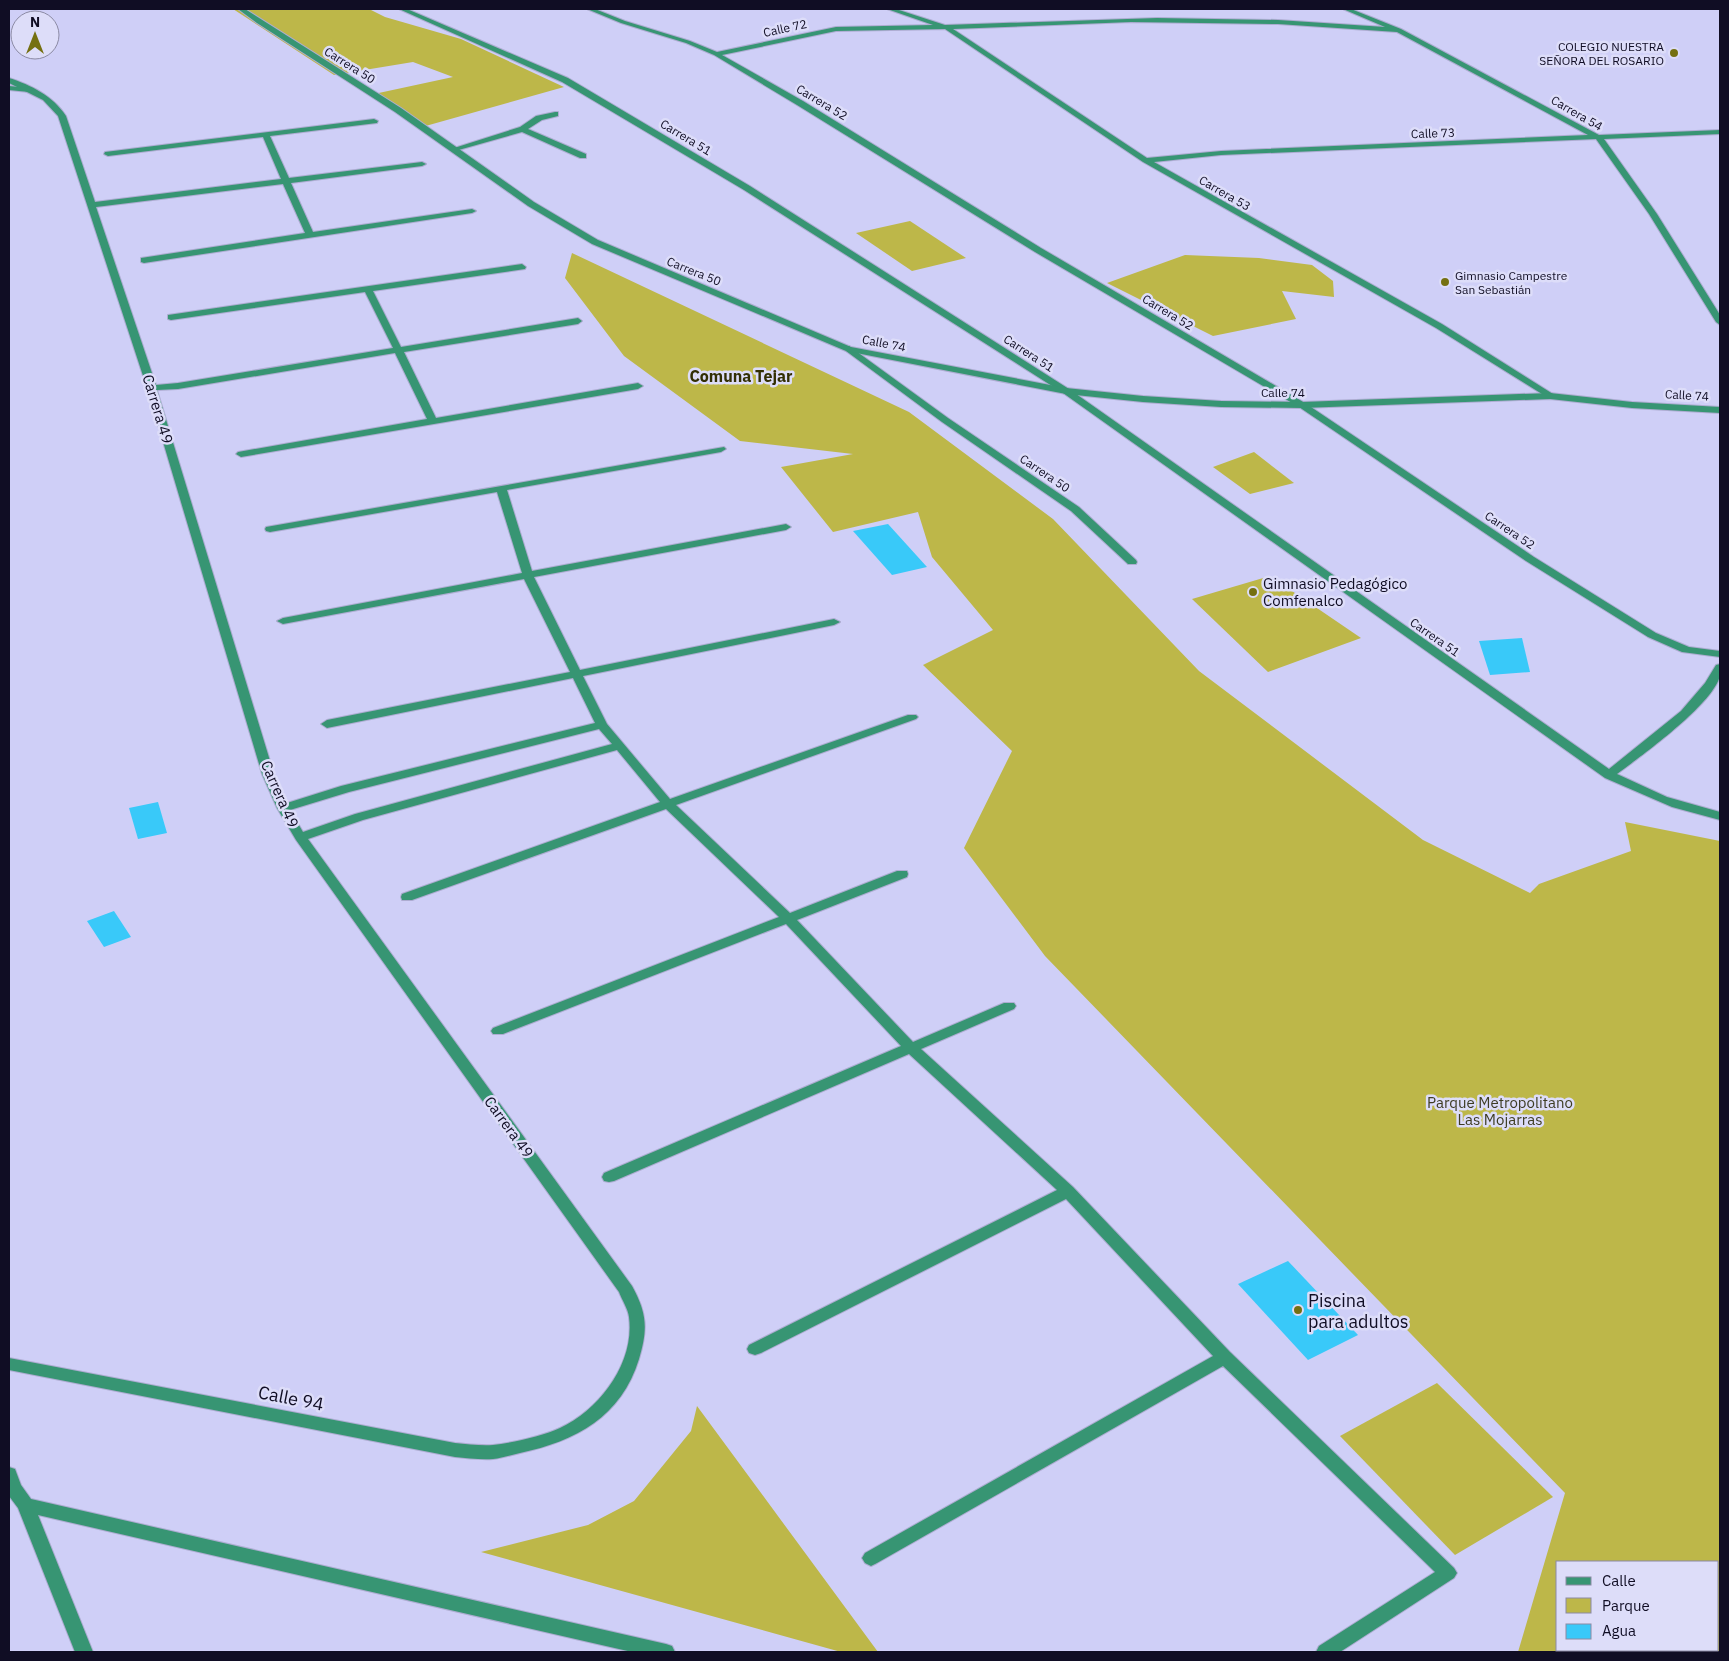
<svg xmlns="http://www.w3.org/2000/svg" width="1729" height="1661" viewBox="0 0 1729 1661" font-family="'IBM Plex Sans',sans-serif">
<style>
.green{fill:#bdb749;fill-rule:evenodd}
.water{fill:#39c9f9}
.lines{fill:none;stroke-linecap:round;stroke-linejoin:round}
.minor-casing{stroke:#adacd1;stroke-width:2}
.tertiary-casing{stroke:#adacd1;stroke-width:2}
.minor{fill:#379573;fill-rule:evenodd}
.tertiary{fill:#379573;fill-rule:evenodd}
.poi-dot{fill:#757011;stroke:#ddddf9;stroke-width:2}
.labels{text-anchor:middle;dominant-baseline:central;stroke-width:5;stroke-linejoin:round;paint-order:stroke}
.far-street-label{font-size:12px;fill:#100d24;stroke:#ddddf9}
.far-poi-label{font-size:12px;fill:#100d24;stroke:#ddddf9;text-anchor:end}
.street-label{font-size:15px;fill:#100d24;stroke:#ddddf9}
.poi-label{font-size:15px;fill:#100d24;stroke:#ddddf9;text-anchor:start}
.park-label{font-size:15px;fill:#3d3c23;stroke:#ddddf9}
.far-district-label{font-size:16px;font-weight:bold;fill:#322f04;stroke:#ddddf9}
.near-poi-label{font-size:18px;fill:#100d24;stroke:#ddddf9;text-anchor:start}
.near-street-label{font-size:18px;fill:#100d24;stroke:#ddddf9}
</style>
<rect width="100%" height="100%" fill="#cfcff7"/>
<g class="green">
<path d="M233,9h136l16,8 76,22 103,48 -142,40 -48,-33 79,-17 -40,-15 -79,13z"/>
<path d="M910,221l56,37 -54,13 -56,-38z"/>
<path d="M572,253l337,159 144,107 146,152 224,169 107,53 9,-9 92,-33 -6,-29 95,19v811h-202l47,-159 -520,-537 -81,-108 48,-97 -89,-86 70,-35 -61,-73 -14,-45 -85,20 -52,-65 72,-13 -113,-13 -116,-85 -59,-78zM1718,1562v88h-160v-88z"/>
<path d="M1185,255l74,3 53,7 21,16 1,16 -52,-6 14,28 -83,17 -106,-53z"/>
<path d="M1254,452l40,31 -44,11 -37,-27z"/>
<path d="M1270,576l91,62 -93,34 -76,-73z"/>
<path d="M1437,1383l116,114 -98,58 -115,-119z"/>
<path d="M697,1406l181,246h-37l-360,-100 107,-27 46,-24 57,-70z"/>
</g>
<g class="water">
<path d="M888,524l39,43 -35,8 -39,-44z"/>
<path d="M1522,638l8,34 -40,3 -11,-34z"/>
<path d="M158,802l9,31 -29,6 -9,-31z"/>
<path d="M114,911l17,26 -27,10 -17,-26z"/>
<path d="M1288,1261l70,74 -50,25 -70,-76z"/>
</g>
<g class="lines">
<defs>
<g id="minor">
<path d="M399,9h8l161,69 182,108 319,203 540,380 72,-58 24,-28 11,-18 4,-1c0,3 1,8 0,11 -5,28 -80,82 -103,99l50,23 53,15v8l-48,-13 -67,-29 -542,-385 -319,-203 -182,-108z"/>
<path d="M587,9h8l30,12 65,20 27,11 119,-25 97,-2 -46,-16h9l49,16 212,-7 121,2 107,7 -42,-18h8l50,20 198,106 121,-5v4l-116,5 53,75 63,101v10l-4,-3 -67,-108 -53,-75 -375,16 -67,7 288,162 111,70v4l-3,1 -114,-71 -293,-166 -198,-133 -109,2 -114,24 81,46 238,147 264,155 229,154 122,76 33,14 31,4v6l-38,-5 -34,-15 -122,-76 -227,-154 -264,-155 -238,-147 -83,-50 -28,-12 -65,-20zM1131,22l147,2 119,8 191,103 -367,16 -74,7 -194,-129z"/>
<path d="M9,78c22,7 44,18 57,38l29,86 186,-23 -18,-42 -155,19 -4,-2 1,-2 269,-33 4,2 -1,2 -107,13 19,42 133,-16 4,2 -4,2 -131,17 22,49 159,-23 4,2 -4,2 -328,50 -3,-1v-4l164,-25 -22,-49 -187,23 60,178 22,-2 215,-35 -28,-56 -194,28 -3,-1v-4l354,-51 4,3 -1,2 -152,22 28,56 177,-29 4,3 -4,3 -174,28 32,66 202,-35 5,3 -5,3 -397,68 -5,-3 2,-2 189,-33 -32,-66 -217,36 -21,1 117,384 13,29 54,-17 254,-63 -22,-45 -246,50 -6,-4 6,-4 243,-48 -46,-93 -241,45 -6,-3 6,-3 239,-45 -25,-81 -227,40 -4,-1 -1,-2 1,-2 458,-80 2,2 -5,3 -214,38 25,81 254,-47 5,3 -5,3 -252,47 46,93 254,-51 6,3 -6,3 -251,51 24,48 63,75 238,-84h8l2,2 -2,2 -240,86 114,108 107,-42h10l1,3 -1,3 -110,43 116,122 91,-39h10l2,3 -2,3 -93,40 152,138 157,165 224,216 3,5 -3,5 -114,74h-24l3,-6 116,-74 -212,-206 -346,197 -6,3 -6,-3 -3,-5 3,-5 348,-197 -147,-157 -305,154 -6,2 -6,-2 -2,-4 2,-4 308,-155 -148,-136 -295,127 -5,1 -5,-1 -2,-4 2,-4 297,-127 -115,-122 -283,110h-10l-2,-3 2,-3 286,-111 -113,-108 -254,91h-10l-1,-3 1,-3 258,-92 -43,-52 -254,70 -55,19 324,447c15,27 16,43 7,73 -18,58 -63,82 -119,94 -9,2 -18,5 -27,6 -12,1 -26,-1 -38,-2l-446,-87v-12l446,85c12,1 26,3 38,2 19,-2 50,-9 67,-17 40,-19 75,-65 69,-111 -1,-8 -7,-17 -10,-25l-323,-452 -19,-32 -15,-34 -115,-386 -89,-272 -15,-16 -34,-17zM599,729l13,15 -257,70 -52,18 -13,-22 59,-18z"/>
<path d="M555,112h3v4l-16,4 -14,9 58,25v4h-6l-58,-26 -67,19 -4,-2 69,-22 16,-11z"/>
<path d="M849,346l99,72 131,89 57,53 1,2 -1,2h-8l-57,-53 -129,-89 -96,-71v-4z"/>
<path d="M9,1467l6,2 6,16 10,14 635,145 6,2 3,6h-43l-594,-137 55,137h-18l-57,-144 -9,-12z"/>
</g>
<g id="tertiary">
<path d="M238,9h7l156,99 133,94 64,38 253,107 215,41 77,8 78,5 81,1 248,-9 82,9 88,5v6l-88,-5 -82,-9 -248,9 -81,-1 -78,-5 -77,-8 -220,-43 -254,-107 -64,-38 -133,-94 -138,-89z"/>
<path d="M9,86l20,2 4,2 -4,2 -20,-2z"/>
</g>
</defs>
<use href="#minor" class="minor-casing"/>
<use href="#tertiary" class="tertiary-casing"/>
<use href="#minor" class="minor"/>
<use href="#tertiary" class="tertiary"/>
</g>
<g class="poi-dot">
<circle cx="1674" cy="53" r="5"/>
<circle cx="1445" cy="282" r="5"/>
<circle cx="1253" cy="592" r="5"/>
<circle cx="1298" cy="1310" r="5"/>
</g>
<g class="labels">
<g class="far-street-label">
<text transform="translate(785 28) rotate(-12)">Calle 72</text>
<text transform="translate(350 65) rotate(32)">Carrera 50</text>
<text transform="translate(822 102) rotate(31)">Carrera 52</text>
<text transform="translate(1577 113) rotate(30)">Carrera 54</text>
<text transform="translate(1433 133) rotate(-2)">Calle 73</text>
<text transform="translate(686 137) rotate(31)">Carrera 51</text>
<text transform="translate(1225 193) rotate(30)">Carrera 53</text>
<text transform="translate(694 271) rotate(22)">Carrera 50</text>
<text transform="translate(1168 312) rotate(31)">Carrera 52</text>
<text transform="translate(884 343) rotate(11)">Calle 74</text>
<text transform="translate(1029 353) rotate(33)">Carrera 51</text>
<text x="1283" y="392">Calle 74</text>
<text transform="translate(1687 395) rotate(3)">Calle 74</text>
<text transform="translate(1045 473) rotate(34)">Carrera 50</text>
<text transform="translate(1510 530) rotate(34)">Carrera 52</text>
<text transform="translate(1435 637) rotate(35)">Carrera 51</text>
</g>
<g class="far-poi-label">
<text x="1664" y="46">COLEGIO NUESTRA<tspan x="1664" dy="14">SEÑORA DEL ROSARIO</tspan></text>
<text x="1455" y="275" text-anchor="start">Gimnasio Campestre<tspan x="1455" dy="14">San Sebastián</tspan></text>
</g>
<g class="street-label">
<text transform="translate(158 409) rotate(73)">Carrera 49</text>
<text transform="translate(280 794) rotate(66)">Carrera 49</text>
<text transform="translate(509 1127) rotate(54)">Carrera 49</text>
</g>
<g class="poi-label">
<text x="1263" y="583">Gimnasio Pedagógico<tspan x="1263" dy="17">Comfenalco</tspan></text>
</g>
<g class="park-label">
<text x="1500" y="1102">Parque Metropolitano<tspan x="1500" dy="17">Las Mojarras</tspan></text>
</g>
<g class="far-district-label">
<text x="741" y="376">Comuna Tejar</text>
</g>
<g class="near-poi-label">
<text x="1308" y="1300">Piscina<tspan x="1308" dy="21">para adultos</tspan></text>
</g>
<g class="near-street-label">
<text transform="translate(291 1398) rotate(11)">Calle 94</text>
</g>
</g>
<rect width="1729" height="1661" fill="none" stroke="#100d24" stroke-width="20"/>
<rect x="1556" y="1561" width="162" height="90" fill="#ddddf9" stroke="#8b8aa4"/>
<rect x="1566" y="1577" width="25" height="8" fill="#379573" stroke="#8b8aa4"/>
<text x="1602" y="1586" font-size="15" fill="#100d24">Calle</text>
<rect x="1566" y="1598" width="25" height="15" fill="#bdb749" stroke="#8b8aa4"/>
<text x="1602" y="1611" font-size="15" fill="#100d24">Parque</text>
<rect x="1566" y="1624" width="25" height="15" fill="#39c9f9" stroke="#8b8aa4"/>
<text x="1602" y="1636" font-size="15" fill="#100d24">Agua</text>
<g transform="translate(35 35)"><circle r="24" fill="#ddddf9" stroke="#8b8aa4"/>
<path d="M0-4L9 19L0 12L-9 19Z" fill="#757011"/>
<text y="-8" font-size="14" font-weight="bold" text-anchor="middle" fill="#100d24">N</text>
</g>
</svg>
